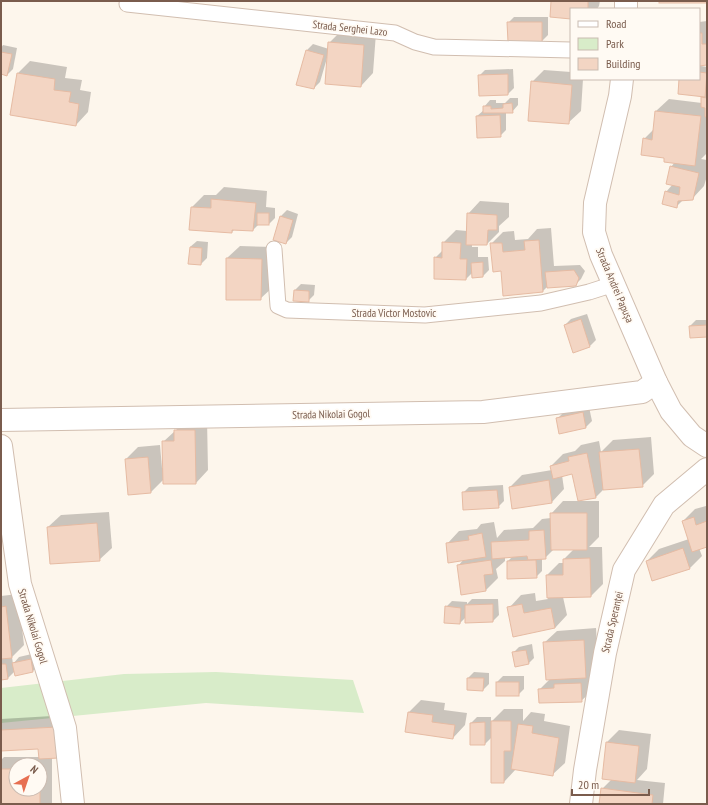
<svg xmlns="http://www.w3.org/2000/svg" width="708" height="805" viewBox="0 0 708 805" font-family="'PT Sans Narrow',sans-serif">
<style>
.green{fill:#d8ecc9}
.shadow{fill:#0003;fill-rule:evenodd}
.building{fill:#f3d5c3;stroke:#e6bba3}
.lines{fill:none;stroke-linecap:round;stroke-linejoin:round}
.lane-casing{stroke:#d1beb0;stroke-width:17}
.street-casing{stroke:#d1beb0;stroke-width:24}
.lane{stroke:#fff;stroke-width:15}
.street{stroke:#fff;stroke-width:22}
.labels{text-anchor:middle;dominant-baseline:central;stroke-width:3.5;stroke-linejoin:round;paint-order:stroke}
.street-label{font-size:11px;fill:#7a5c4d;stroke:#fffaf3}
</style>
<rect width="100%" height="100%" fill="#fdf6ec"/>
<path class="green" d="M216,672l137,8 11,33 -158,-10 -205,20v-35l123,-14z"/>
<g class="shadow">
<path d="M552,1h48l-1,5 -2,3h-26v9z"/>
<path d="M514,17h34v18l-6,6 -34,-18z"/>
<path d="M707,21v43l-6,1v1l6,1v86l-6,6 6,1v16l-3,10 -12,13h-8l-8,8 -10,-15 7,-8 -2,-17 4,-5 -9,-5 -22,-18 11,-11 1,-17 13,-12 33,4v-5l3,-2 -25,-17h19v-57z"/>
<path d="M341,31l35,2 -3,40 -12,13 -34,-28 -7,24 -6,6 -7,-38 6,-6 16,5v-6z"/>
<path d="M3,45l14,3 -4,21 -6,6 -6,-2v-25z"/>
<path d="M30,61l37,6 -2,11 17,2 -2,10 11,2 -3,20 -12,13 -58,-52z"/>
<path d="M513,69l1,19 -6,6 -29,-18 6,-6z"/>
<path d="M544,70l27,2v7h12l-2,32 -13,12 -36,-41z"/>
<path d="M510,98h8v7l-6,7h-6v18l-6,6 -23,-20 7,-6v-3l6,-7h6v3h9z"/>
<path d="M224,187l43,4 -1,16 9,1v10l-6,6h-10l-6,6 -18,-1 -3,3 -42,-3 2,-22 12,-12h12z"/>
<path d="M480,201l29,2v14l-10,9v6l-12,12h-15v3h6v10h10l1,13 -6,6 -10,1v-5l-7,7 -31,-21 8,-8v-7l13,-13 11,1 1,-17z"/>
<path d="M287,210l11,4 -6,23 -6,6 -5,-27z"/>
<path d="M551,228l3,38 26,-1 5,6 -4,8 -6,6 -28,2 -4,4 -39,4 -2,-25 -11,-26 12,-12 11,-1 1,9 13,-1 9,-10z"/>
<path d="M197,241l11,1 -1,16 -6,6 -11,-17z"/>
<path d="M240,246l34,1 -1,40 -13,12 -33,-41z"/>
<path d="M301,284l14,1 -1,10 -6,6 -13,-11z"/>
<path d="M587,314l9,26 -6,6 -16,5 -9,-26 6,-6z"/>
<path d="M696,320h11v16l-17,-10z"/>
<path d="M589,407l3,14 -6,6 -26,6 -3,-14 6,-6z"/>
<path d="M188,419h19l1,51 -12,13 -32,-4 -13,13 -25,-33 12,-12 22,-2 2,23h1v-26z"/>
<path d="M651,437l3,37 -12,12 -38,3 -8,8 -17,3v1h20v36l-10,10h13l1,37 -12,12 -28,1 4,18 -12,13 -46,-20 12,-13 14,-2 1,8 12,-2 -1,-24 12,-12h5v-4l10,-10h-20l-9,9h-3v13l-6,6 -28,-16 5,-5 -8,1v4l-9,8 2,9 -12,12 -28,-24 6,-7 -17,-15 12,-13 18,-2 4,-5 13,-2 3,16 7,-8 29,-2 9,-9 9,-1v-4l12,-13h16l-6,-28 -11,2 2,14 -12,13 -42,-15 12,-12 30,-5 -1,-4 12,-12 12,-3 6,-6 18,-4 2,11 12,-12z"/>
<path d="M503,485l1,16 -6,6 -35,-14 6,-6z"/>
<path d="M706,506l1,40 -8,2 3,8 -12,12 -43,-7 12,-12 30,-10 -6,-18 12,-12z"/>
<path d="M109,512l3,36 -13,12 -51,-33 13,-12z"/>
<path d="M18,594l6,51 -12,12 1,7 6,-7 17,-4 3,12 -6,6h-18l-7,7 -7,1v-83z"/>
<path d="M472,599h26l1,16 -6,6 -27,-4 -6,6 -14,-16 6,-6 15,1v2z"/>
<path d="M596,628l2,37 -4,24 -13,12 -42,-11 11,-11 -6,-36 13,-12z"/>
<path d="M532,644l2,14 -6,6 -15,-11 6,-6z"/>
<path d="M474,672l15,1v11l-6,6 -15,-12z"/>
<path d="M503,676h21v13l-6,6 -21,-13z"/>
<path d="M421,700l24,3 -1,7 23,3 -2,12 -12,13 -47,-7 3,-19z"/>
<path d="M504,709h19v12l8,-9 14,2 -1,7 26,5 -5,37 -13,12 -36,-6 -12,13 -12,-45 -7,7 -14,-21 6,-6h14v5z"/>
<path d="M69,715l-17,43v46h-51v-44l3,-3h35v-9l-38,2v-31zM16,765h24v24h-24z"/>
<path d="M619,730l32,4 -4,35 -10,11 28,3 -2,21h-63l2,-15 10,-10 -5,-37z"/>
</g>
<g class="building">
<path d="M551,1h37v8h-17v10l-21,-2z"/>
<rect x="659" y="1" width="48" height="2"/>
<path d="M507,22h35v20h-34z"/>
<path d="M699,33h3v11h5v21l-8,1z"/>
<path d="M328,42l36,3 -3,42 -36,-3z"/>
<path d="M306,50l18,5 -10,34 -18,-4z"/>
<path d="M1,52l11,2 -5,22 -6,-2z"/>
<path d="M699,72l8,1 -2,24 -27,-3 1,-15h20z"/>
<path d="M17,73l38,6 -1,11 17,2 -2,10 10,2 -3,22 -66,-11z"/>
<path d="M508,74v21l-29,1 -1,-21z"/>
<path d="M531,81l41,4 -3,39 -41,-3z"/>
<path d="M701,97l6,1v19h-2v-9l-4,-1z"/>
<path d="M512,103l1,10h-30v-7h8v3l12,-1v-4z"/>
<path d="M655,111l46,5 -6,50 -31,-4v-4l-23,-3 2,-17 9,2z"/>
<path d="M500,115l1,22 -24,1 -1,-22z"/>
<path d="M670,166l29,7 -6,27 -15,1 -1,7 -15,-4 3,-13 14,4 1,-8 -14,-3z"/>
<path d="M211,199l45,4 -3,28 -21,-1v3l-43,-3 2,-23 20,1z"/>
<rect x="257" y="213" width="12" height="12"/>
<path d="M467,213l30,2v15h-9l-1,15h-21z"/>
<path d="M280,216l13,4 -7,24 -13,-4z"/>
<path d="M539,240l4,52 -40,4 -2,-25 -8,1 -3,-29h12l1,9 22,-2 -1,-9z"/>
<path d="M442,242l19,1 -1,16h7l-1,21 -32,-1v-22l8,1z"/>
<path d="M190,247l12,1 -1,17 -13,-1z"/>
<path d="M226,258l36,1 -1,41h-35z"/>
<path d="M483,262v15l-11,1 -1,-15z"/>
<path d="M574,270l5,8 -3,8 -29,2 -2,-16z"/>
<path d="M294,290l15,1v11l-16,-1z"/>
<path d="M581,319l9,28 -17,6 -9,-28z"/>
<path d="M707,325v12l-17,1 -1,-12z"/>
<path d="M583,412l3,16 -27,6 -3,-16z"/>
<path d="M174,430h21l1,54h-33l-1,-43h12z"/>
<path d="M639,449l4,38 -40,3 -4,-38z"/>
<path d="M587,453l9,45 -18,3 -6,-27 -19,5 -3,-13 19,-5 -1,-4z"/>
<path d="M148,457l3,36 -23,2 -3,-36z"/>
<path d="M549,480l3,23 -40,6 -3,-22z"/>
<path d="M497,490l2,18 -36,2 -1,-18z"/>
<path d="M550,513h37v37h-36z"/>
<path d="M694,517l2,8 11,-4v26l-15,5 -10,-31z"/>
<path d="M97,523l3,38 -50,3 -3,-37z"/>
<path d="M544,530l2,29 -18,1 -1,-4 -35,3 -1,-17 38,-2v-9z"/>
<path d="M482,533l4,24 -38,6 -2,-20 23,-3 -1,-4z"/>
<path d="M683,548l7,21 -38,12 -6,-20z"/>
<path d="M590,558l1,39 -44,1 -1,-23h17v-16z"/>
<path d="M491,560l2,14 -9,1 2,16 -25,4 -4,-30z"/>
<path d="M536,560l1,18 -30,1v-18z"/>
<path d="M493,604v18l-28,1v-18z"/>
<path d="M522,604l2,9 27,-5 4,20 -42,9 -6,-30z"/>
<path d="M6,606l6,52 -11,1v-52z"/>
<path d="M445,606l16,2 -1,16 -16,-1z"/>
<path d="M584,640l2,38 -40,2 -3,-38z"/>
<path d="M526,650l3,14 -14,3 -3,-15z"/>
<path d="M31,659l2,13 -18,4 -3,-13z"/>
<path d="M1,664h5l2,15 -7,1z"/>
<path d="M467,678h17l-1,13 -16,-1z"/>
<rect x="496" y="682" width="23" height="14"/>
<path d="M581,683l1,19 -43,1 -1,-14 16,-1v-4z"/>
<path d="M408,712l25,3 -1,7 23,3 -2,14 -48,-7z"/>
<path d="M491,721h20v30h-7v32h-13z"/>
<path d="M485,722v23h-15v-22z"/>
<path d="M518,724l15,2 -1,7 27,5 -6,38 -42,-7z"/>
<path d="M57,727l2,31 -20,1 -1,-10 -37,2v-21z"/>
<path d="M606,742l33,4 -4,37 -33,-4z"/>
<path d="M1,769h15v20h24v15h-39z"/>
<path d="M601,788l52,7 -1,9h-53z"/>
</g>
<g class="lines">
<defs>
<g id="lane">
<path d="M127,4l268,29 20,9 19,5 137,3"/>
<path d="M274,249l4,57 9,4 138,5 116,-12 48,-11 25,-8"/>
</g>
<g id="street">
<path d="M626,1v8"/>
<path d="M622,79l-2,17 -25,107 -1,29 7,23 55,127 15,29 21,25 15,10"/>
<path d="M1,420l482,-8 159,-20 14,-10"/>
<path d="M1,446l19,138 45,144 8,76"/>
<path d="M581,804l4,-34 20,-117 19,-83 40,-65 43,-36"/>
</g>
</defs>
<use href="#lane" class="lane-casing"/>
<use href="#street" class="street-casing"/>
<use href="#lane" class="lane"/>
<use href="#street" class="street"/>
</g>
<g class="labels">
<g class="street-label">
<text transform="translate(350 28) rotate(6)">Strada Serghei Lazo</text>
<text transform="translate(615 285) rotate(67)">Strada Andrei Papușa</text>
<text x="394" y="313">Strada Victor Mostovic</text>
<text transform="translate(331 414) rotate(-1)">Strada Nikolai Gogol</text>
<text transform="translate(612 622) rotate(-77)">Strada Speranței</text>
<text transform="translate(33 626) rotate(73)">Strada Nikolai Gogol</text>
</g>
</g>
<rect width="708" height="805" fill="none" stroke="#7a5c4d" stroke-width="4"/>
<rect x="570" y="8" width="130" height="72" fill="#fffaf3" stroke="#cabbb1"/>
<rect x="578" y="21" width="20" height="6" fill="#ffffff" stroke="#cabbb1"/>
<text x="606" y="28" font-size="12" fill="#7a5c4d">Road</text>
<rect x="578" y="38" width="20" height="12" fill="#d8ecc9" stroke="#cabbb1"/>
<text x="606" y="48" font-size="12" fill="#7a5c4d">Park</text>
<rect x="578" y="58" width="20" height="12" fill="#f3d5c3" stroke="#cabbb1"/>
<text x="606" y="68" font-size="12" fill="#7a5c4d">Building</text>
<g transform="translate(28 777) rotate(40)"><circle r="19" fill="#fffaf3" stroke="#cabbb1"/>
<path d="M0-3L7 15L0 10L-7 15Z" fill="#e76f51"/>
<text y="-6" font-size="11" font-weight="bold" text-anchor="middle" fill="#7a5c4d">N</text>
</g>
<path d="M572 789v6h77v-6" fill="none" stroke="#7a5c4d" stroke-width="2"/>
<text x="578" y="789" font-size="12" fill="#7a5c4d" stroke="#fffaf3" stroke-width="3" paint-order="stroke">20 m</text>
</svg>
